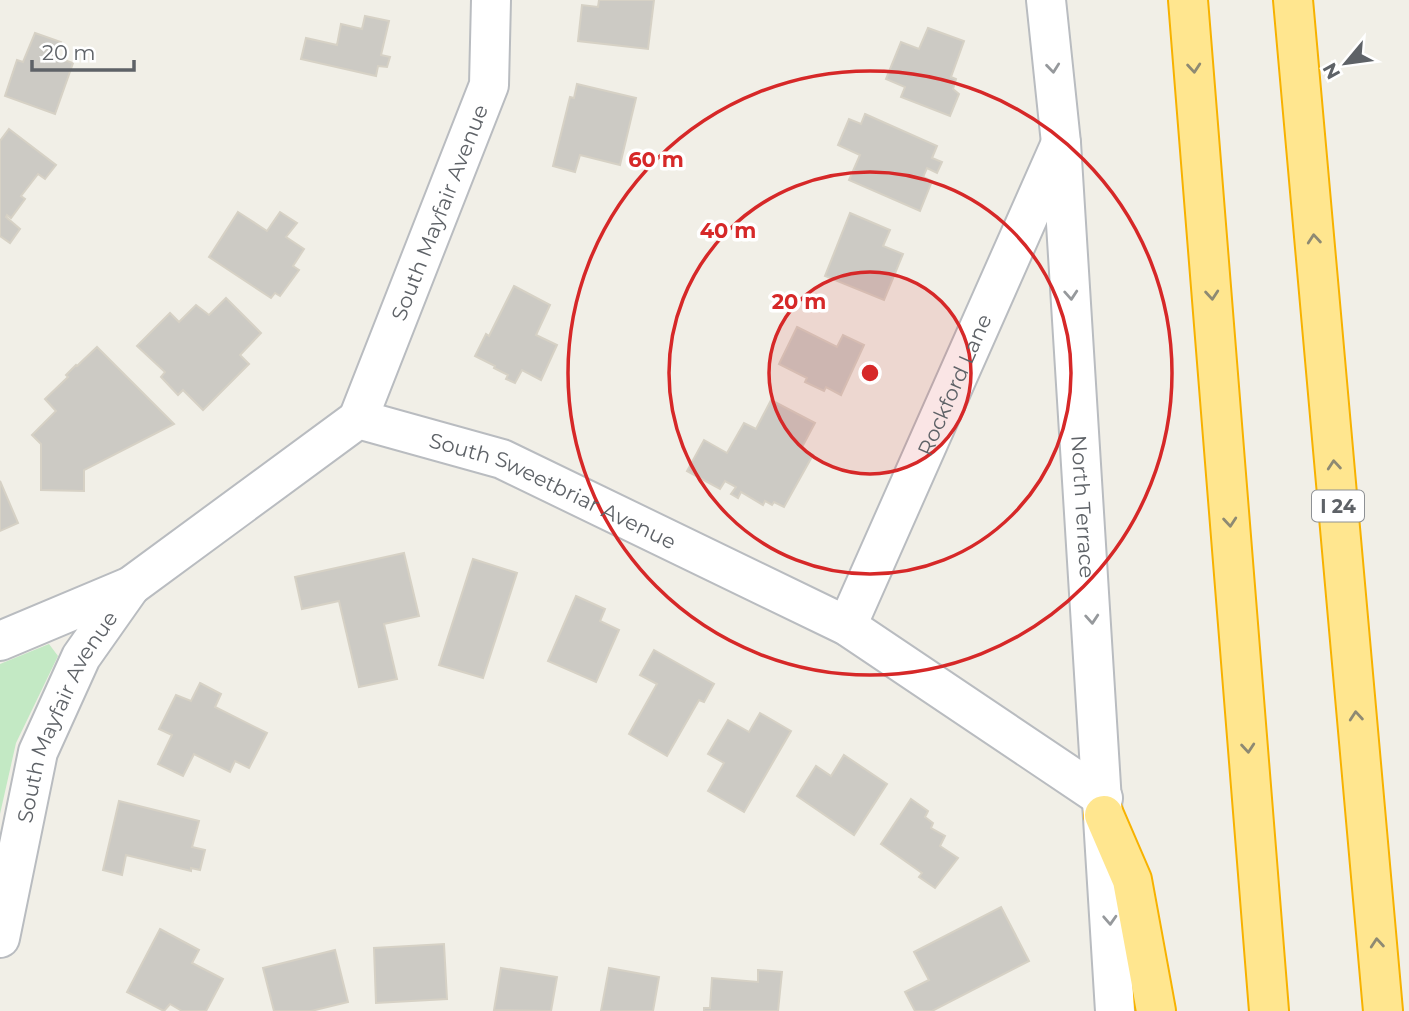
<svg xmlns="http://www.w3.org/2000/svg" width="1409" height="1011" viewBox="0 0 1409 1011" font-family="Montserrat,sans-serif">
<style>
.green{fill:#c3e9c4}
.building{fill:#cccac4;stroke:#d6d1c5;stroke-width:2}
.lines{fill:none;stroke-linecap:round;stroke-linejoin:round}
.minor-casing{stroke:#b9bcc0;stroke-width:42}
.tertiary-casing{stroke:#b9bcc0;stroke-width:42}
.motorway-casing{stroke:#f7b200;stroke-width:42}
.minor{stroke:#fff;stroke-width:38}
.tertiary{stroke:#fff;stroke-width:38}
.motorway{stroke:#ffe68f;stroke-width:38}
.oneway{stroke:#96999c}
.oneway2{stroke:#8e8a73}
.ring{fill:none;stroke:#d62828;stroke-width:3.5}
.labels{text-anchor:middle;dominant-baseline:central;stroke-width:7;stroke-linejoin:round;paint-order:stroke}
.shield{fill:#fff;stroke:#8e9195;stroke-width:2}
.shield-label{font-size:19px;font-weight:bold;fill:#5e6267}
.street-label{font-size:21px;fill:#5e6267;stroke:#fff}
.centre{fill:#d62828;stroke:#fff;stroke-width:3.5}
.ring-label{font-size:21px;text-anchor:middle;font-weight:bold;fill:#d62828;stroke:#fff;stroke-width:7;stroke-linejoin:round;paint-order:stroke}
</style>
<rect width="100%" height="100%" fill="#f1efe7"/>
<path class="green" d="M49,644l9,12 -42,87 -16,71v-150z"/>
<g class="building">
<path d="M599,0h55l-6,49 -70,-8 4,-36 16,2z"/>
<path d="M365,16l24,5 -8,34 9,2 -3,10 -9,-1 -2,10 -75,-17 5,-21 31,7 4,-21 21,5z"/>
<path d="M928,28l36,13 -13,36 5,2 -3,10 6,5 -9,22 -49,-19 4,-10 -19,-8 15,-37 18,7z"/>
<path d="M35,33l26,9 -5,15 17,6 -18,51 -50,-18 12,-36 6,2z"/>
<path d="M577,84l59,14 -16,67 -40,-10 -5,17 -22,-6 17,-69 4,1z"/>
<path d="M865,114l72,32 -5,12 10,4 -5,11 -10,-5 -4,9 9,4 -12,30 -71,-31 11,-25 -22,-10 11,-26 12,5z"/>
<path d="M9,129l47,36 -11,14 -7,-5 -17,22 4,3 -14,19 -4,-3 -1,2 14,12 -10,14 -10,-7v-95z"/>
<path d="M238,212l29,19 13,-19 17,11 -11,14 18,12 -11,17 6,4 -19,26 -5,-3 -4,5 -62,-41z"/>
<path d="M850,213l40,17 -7,16 20,8 -19,46 -59,-24z"/>
<path d="M514,286l36,19 -14,30 21,10 -16,35 -19,-10 -7,13 -9,-4 2,-4 -14,-7 1,-2 -20,-10 11,-22 3,2z"/>
<path d="M226,298l35,35 -21,22 9,9 -46,46 -20,-20 -5,5 -17,-18 4,-5 -28,-26 33,-33 9,9 17,-17 13,10z"/>
<path d="M797,327l40,20 6,-12 21,10 -23,50 -15,-8 -2,4 -19,-9 2,-4 -28,-14z"/>
<path d="M97,347l77,77 -90,46v21l-43,-1v-46l-9,-9 24,-24 -11,-12 23,-22 -2,-2 10,-10 1,1z"/>
<path d="M771,400l44,23 -14,26 12,6 -29,52 -10,-5 -2,3 -7,-4 -2,4 -22,-13 -3,6 -7,-4 5,-7 -11,-6 -5,8 -33,-18 17,-31 23,13 17,-30 12,6z"/>
<path d="M0,481l18,42 -18,8z"/>
<path d="M404,553l15,63 -35,8 13,55 -38,8 -20,-86 -37,8 -7,-32z"/>
<path d="M473,559l44,14 -34,105 -44,-13z"/>
<path d="M576,596l29,13 -5,12 19,9 -23,52 -48,-21z"/>
<path d="M654,650l60,34 -10,18 -5,-2 -32,56 -38,-22 28,-50 -17,-9z"/>
<path d="M200,683l21,11 -6,13 52,26 -18,35 -14,-7 -5,11 -36,-18 -11,22 -25,-12 14,-29 -13,-6 17,-34 15,6z"/>
<path d="M760,713l31,18 -47,81 -36,-21 16,-28 -16,-9 20,-34 21,12z"/>
<path d="M844,755l43,29 -33,51 -57,-39 19,-30 15,10z"/>
<path d="M911,799l17,12 -3,6 8,6 -2,5 14,8 -5,10 18,12 -23,30 -16,-11 3,-4 -41,-29z"/>
<path d="M119,801l80,20 -7,26 13,3 -5,20 -9,-2v3l-65,-16 -4,20 -19,-5z"/>
<path d="M1001,907l28,54 -97,50h-17l-10,-19 24,-12 -15,-28z"/>
<path d="M160,929l39,21 -7,13 31,16 -17,32h-24l-12,-7 -6,7 -37,-19z"/>
<path d="M444,944l3,55 -71,4 -2,-55z"/>
<path d="M335,950l13,52 -37,9h-37l-11,-43z"/>
<path d="M501,968l56,9 -6,34 -57,-1z"/>
<path d="M609,968l50,9 -6,34h-52z"/>
<path d="M758,970l24,2 -4,39h-74v-3h6l2,-30 46,4z"/>
</g>
<g class="lines">
<defs>
<g id="minor">
<path id="s1" d="M358,419l131,-334 2,-85"/>
<path id="s2" d="M847,626l214,-483"/>
<path id="s3" d="M0,641l131,-55 227,-167 144,40 345,167 256,172"/>
<path id="s4" d="M0,938l38,-186 43,-95 50,-71"/>
</g>
<g id="tertiary">
<path id="s5" d="M1046,0l15,143 54,868"/>
</g>
<g id="motorway">
<path d="M1188,0l81,1011"/>
<path d="M1293,0l90,1011"/>
<path d="M1104,815l28,65 24,131"/>
</g>
</defs>
<use href="#minor" class="minor-casing"/>
<use href="#tertiary" class="tertiary-casing"/>
<use href="#motorway" class="motorway-casing"/>
<use href="#minor" class="minor"/>
<use href="#tertiary" class="tertiary"/>
<use href="#motorway" class="motorway"/>
</g>
<defs><path id="oneway-chevron" d="M-2-3.5L2.5 0L-2 3.5" fill="none" stroke-width="1.6" stroke-linecap="round" stroke-linejoin="round" transform="scale(1.75)"/></defs>
<g class="oneway">
<use href="#oneway-chevron" transform="translate(1053 68) rotate(84)"/>
<use href="#oneway-chevron" transform="translate(1071 295) rotate(86)"/>
<use href="#oneway-chevron" transform="translate(1092 619) rotate(86)"/>
<use href="#oneway-chevron" transform="translate(1110 920) rotate(87)"/>
</g>
<g class="oneway2">
<use href="#oneway-chevron" transform="translate(1194 68) rotate(85)"/>
<use href="#oneway-chevron" transform="translate(1314 239) rotate(-95)"/>
<use href="#oneway-chevron" transform="translate(1212 295) rotate(85)"/>
<use href="#oneway-chevron" transform="translate(1334 465) rotate(-95)"/>
<use href="#oneway-chevron" transform="translate(1230 522) rotate(85)"/>
<use href="#oneway-chevron" transform="translate(1356 716) rotate(-95)"/>
<use href="#oneway-chevron" transform="translate(1248 748) rotate(85)"/>
<use href="#oneway-chevron" transform="translate(1377 943) rotate(-95)"/>
</g>
<circle cx="870" cy="373" r="101" fill="#d62828" fill-opacity=".12"/>
<g class="ring">
<circle cx="870" cy="373" r="101"/>
<circle cx="870" cy="373" r="201"/>
<circle cx="870" cy="373" r="302"/>
</g>
<g class="labels">
<rect class="shield" x="1312" y="490.5" width="52" height="31" rx="5"/>
<g class="shield-label">
<text x="1338" y="506">I 24</text>
</g>
<g class="street-label">
<text stroke="none"><textPath href="#s1" startOffset="222">South Mayfair Avenue</textPath></text>
<text stroke="none"><textPath href="#s2" startOffset="264">Rockford Lane</textPath></text>
<text stroke="none"><textPath href="#s3" startOffset="632">South Sweetbriar Avenue</textPath></text>
<text stroke="none"><textPath href="#s5" startOffset="508">North Terrace</textPath></text>
<text stroke="none"><textPath href="#s4" startOffset="233">South Mayfair Avenue</textPath></text>
</g>
</g>
<circle cx="870" cy="373" r="10" class="centre"/>
<g class="ring-label">
<text x="656" y="167">60 m</text>
<text x="728" y="238">40 m</text>
<text x="799" y="309">20 m</text>
</g>
<g transform="translate(1346 63) rotate(241)" stroke="#ffffff" stroke-width="5" paint-order="stroke">
<path d="M0-5L12 26L0 18L-12 26Z" fill="#5e6267"/>
<text y="-10" font-size="19" font-weight="bold" text-anchor="middle" fill="#5e6267">N</text>
</g>
<path d="M32 60v10h102v-10" fill="none" stroke="#5e6267" stroke-width="3.5"/>
<text x="42" y="60" font-size="21" fill="#5e6267" stroke="#ffffff" stroke-width="5" paint-order="stroke">20 m</text>
</svg>
